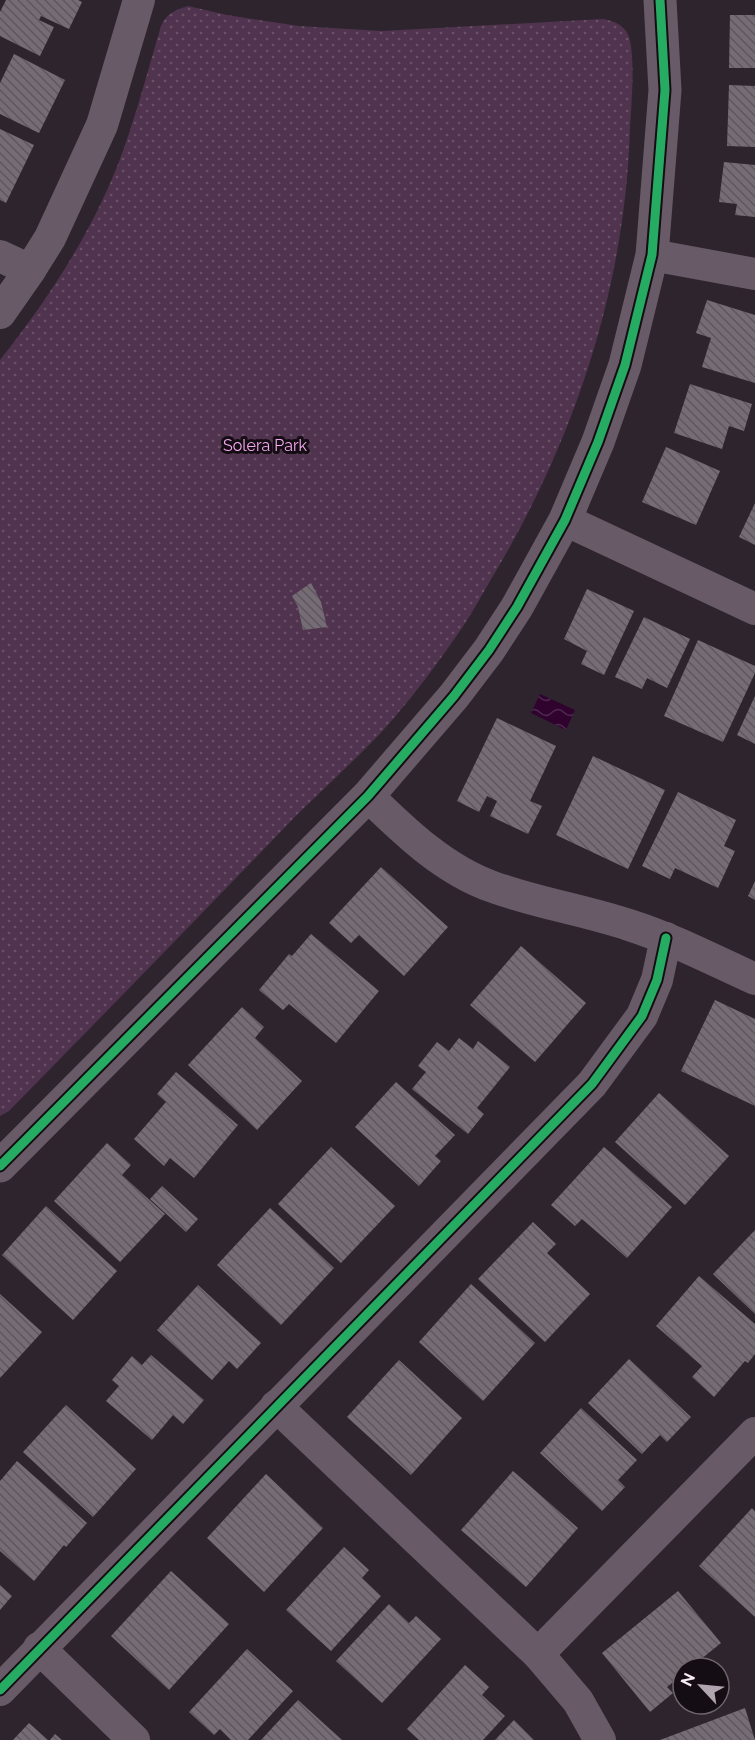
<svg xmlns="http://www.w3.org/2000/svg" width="755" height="1740" viewBox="0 0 755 1740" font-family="Raleway,sans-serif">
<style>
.park{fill:url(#park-dots)}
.water{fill:url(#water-waves)}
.building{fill:url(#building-back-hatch)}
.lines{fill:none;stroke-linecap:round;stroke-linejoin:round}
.minor{stroke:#685b67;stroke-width:32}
.tertiary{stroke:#685b67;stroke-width:33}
.cycleway-casing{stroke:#150d14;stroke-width:13}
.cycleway{stroke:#26ab63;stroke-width:9}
.labels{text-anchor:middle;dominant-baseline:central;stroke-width:6;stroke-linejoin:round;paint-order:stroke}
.park-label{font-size:16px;fill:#f6a8f0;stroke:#150d14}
</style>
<defs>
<pattern id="park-dots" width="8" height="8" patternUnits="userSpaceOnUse" patternTransform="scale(1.5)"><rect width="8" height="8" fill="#50334e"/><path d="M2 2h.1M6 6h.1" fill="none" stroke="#6a5168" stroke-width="1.8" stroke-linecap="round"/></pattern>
<pattern id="water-waves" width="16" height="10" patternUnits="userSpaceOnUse" patternTransform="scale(1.5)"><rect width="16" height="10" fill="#2f032e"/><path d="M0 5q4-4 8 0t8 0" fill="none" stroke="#4e284d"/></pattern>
<pattern id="building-back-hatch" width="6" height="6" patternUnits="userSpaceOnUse" patternTransform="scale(1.5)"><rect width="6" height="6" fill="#766c75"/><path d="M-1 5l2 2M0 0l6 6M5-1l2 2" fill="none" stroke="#5e575d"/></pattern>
</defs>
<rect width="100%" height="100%" fill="#2e242e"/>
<path class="park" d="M188,6l39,9 72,11 83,5 221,-12c9,2 17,4 23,12 11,14 5,78 4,98 -5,161 -57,315 -140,452 -11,19 -22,39 -35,57 -21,30 -44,61 -69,89 -31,34 -67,65 -99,98 -92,96 -185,191 -278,286l-9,5v-756c50,-63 97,-135 124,-212 14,-40 25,-81 37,-122 6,-13 14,-16 27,-20z"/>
<path class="water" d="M540,694l35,16 -9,20 -35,-17z"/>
<g class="building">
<path d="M6,0h72l4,2 -13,27 -28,-13 -2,4 15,7 -14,29 -40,-20v-24z"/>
<path d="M730,15h25v53h-26z"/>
<path d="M14,54l51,26 -26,53 -39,-19v-31z"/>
<path d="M729,85l26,1v61l-28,-1z"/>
<path d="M0,129l34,16 -28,58 -6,-3z"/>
<path d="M724,162l31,3v52l-20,-2 2,-11 -18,-2z"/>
<path d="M707,300l48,15v68l-53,-16 9,-29 -15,-5z"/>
<path d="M690,384l62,20 -8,27 -15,-5 -7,23 -48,-16z"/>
<path d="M666,447l54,24 -24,54 -54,-23z"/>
<path d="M755,503v42l-16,-8z"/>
<path d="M311,583l10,19 6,25 -24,3 -5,-23 -6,-11z"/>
<path d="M587,589l47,22 -30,64 -23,-11 6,-13 -23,-12z"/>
<path d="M644,617l46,22 -23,49 -20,-10 -5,11 -27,-12z"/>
<path d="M698,640l57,26v7l-32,69 -59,-26z"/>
<path d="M755,696v48l-18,-9z"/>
<path d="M497,718l59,28 -26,55 12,5 -14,28 -38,-18 7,-15 -10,-5 -8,16 -22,-11z"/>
<path d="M593,756l72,34 -37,79 -72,-34z"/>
<path d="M678,792l58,28 -12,26 11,5 -17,37 -43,-20 -5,11 -28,-13z"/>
<path d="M381,867l67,60 -44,49 -45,-41 -8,8 -22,-20z"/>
<path d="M755,881v19l-7,-4z"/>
<path d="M311,934l68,57 -43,52 -47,-39 -6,6 -24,-20 30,-36 3,2z"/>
<path d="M521,946l65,57 -51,59 -65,-57z"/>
<path d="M715,1000l40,19v87l-74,-35z"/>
<path d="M242,1007l22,20 -9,11 47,43 -45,49 -69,-65z"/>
<path d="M459,1038l14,11 5,-8 32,26 -33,41 7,6 -16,20 -56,-45 14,-17 -8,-6 19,-24 12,9z"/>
<path d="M176,1072l62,53 -44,53 -24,-20 -6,8 -30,-27 32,-37 -9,-8z"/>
<path d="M396,1082l59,53 -20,21 6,5 -22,25 -64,-59z"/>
<path d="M659,1093l70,63 -44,49 -70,-63z"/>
<path d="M107,1143l24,22 -9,10 43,39 -45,48 -66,-61z"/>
<path d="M331,1147l64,59 -54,57 -63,-59z"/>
<path d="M604,1147l68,60 -45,51 -45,-39 -7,7 -24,-21z"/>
<path d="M162,1186l36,33 -12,13 -36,-33z"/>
<path d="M46,1206l71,65 -44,49 -71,-65z"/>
<path d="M270,1208l64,60 -53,57 -64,-60z"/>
<path d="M533,1222l23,22 -9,9 43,41 -45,48 -67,-63z"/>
<path d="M755,1230v84l-42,-40z"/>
<path d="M699,1276l56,48v30l-7,9 -3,-2 -31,36 -22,-20 10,-11 -46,-40z"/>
<path d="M471,1284l64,59 -52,58 -64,-59z"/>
<path d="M198,1285l63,58 -24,26 -8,-8 -17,19 -55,-50z"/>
<path d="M0,1294l42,38 -42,46z"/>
<path d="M151,1355l53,45 -21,24 -10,-9 -21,25 -46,-39 13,-15 -7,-6 20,-24 10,9z"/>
<path d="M629,1359l62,58 -24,25 -7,-7 -18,19 -54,-51z"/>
<path d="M399,1360l63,58 -51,57 -64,-58z"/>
<path d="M66,1405l70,64 -43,48 -70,-65z"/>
<path d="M581,1408l56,52 -19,20 7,7 -23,24 -62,-58z"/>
<path d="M17,1461l70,62 -21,24 -2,-2 -30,36 -34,-30v-70z"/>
<path d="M513,1471l65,57 -52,59 -65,-57z"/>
<path d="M266,1474l57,54 -59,64 -57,-54z"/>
<path d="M752,1508l3,3v106l-56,-51z"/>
<path d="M344,1547l25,23 -7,8 19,18 -50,55 -45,-41z"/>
<path d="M171,1571l58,53 -60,66 -58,-54z"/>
<path d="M0,1585l12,11 -12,14z"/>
<path d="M678,1591l43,52 -31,25h-7v6l-16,13 6,6 -23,19 -48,-59z"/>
<path d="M389,1604l20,19 7,-7 25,23 -59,64 -46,-42z"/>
<path d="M247,1649l46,42 -45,49h-17l-11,-11 -6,6 -25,-23z"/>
<path d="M465,1665l24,22 -7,8 23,21 -22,24h-64l-12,-11z"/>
<path d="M298,1700l44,40h-81z"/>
<path d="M745,1708l10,32h-95z"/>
<path d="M514,1720l20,20h-39z"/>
<path d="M29,1723l19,17h-35z"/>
<path d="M55,1734l7,6h-12z"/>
</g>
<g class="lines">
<g class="minor">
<path d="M652,255l103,19"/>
<path d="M0,256l30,14"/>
<path d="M0,313l30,-43 20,-32 52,-113 37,-125"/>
<path d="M565,520l190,89"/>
<path d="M368,796c36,35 76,74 125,91 44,16 91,23 136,38 44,14 84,35 126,54"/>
<path d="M276,1406l262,248 40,47 22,39"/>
<path d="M39,1648l95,92"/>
<path d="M538,1654l217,-221"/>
<path d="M0,1690l592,-606 50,-68 15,-36 9,-42"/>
</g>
<path class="tertiary" d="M0,1166l368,-370 86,-100 35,-46 28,-43 48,-87 33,-78 27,-77 27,-110 13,-165 -5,-90"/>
<defs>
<g id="cycleway">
<path d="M0,1166l368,-370 86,-100 35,-46 28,-43 48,-87 33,-78 27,-77 27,-110 13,-165 -5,-90"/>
<path d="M0,1690l592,-606 50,-68 15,-36 9,-42"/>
</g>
</defs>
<use href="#cycleway" class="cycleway-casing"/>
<use href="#cycleway" class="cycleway"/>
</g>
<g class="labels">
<g class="park-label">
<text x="265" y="445">Solera Park</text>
</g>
</g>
<g transform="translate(701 1686) rotate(296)"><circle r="28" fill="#150d14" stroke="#6f666e" stroke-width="1.5"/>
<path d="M0-4.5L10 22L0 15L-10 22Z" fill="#b1a5b0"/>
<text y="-9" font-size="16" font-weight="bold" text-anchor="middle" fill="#f7ebf6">N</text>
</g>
</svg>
